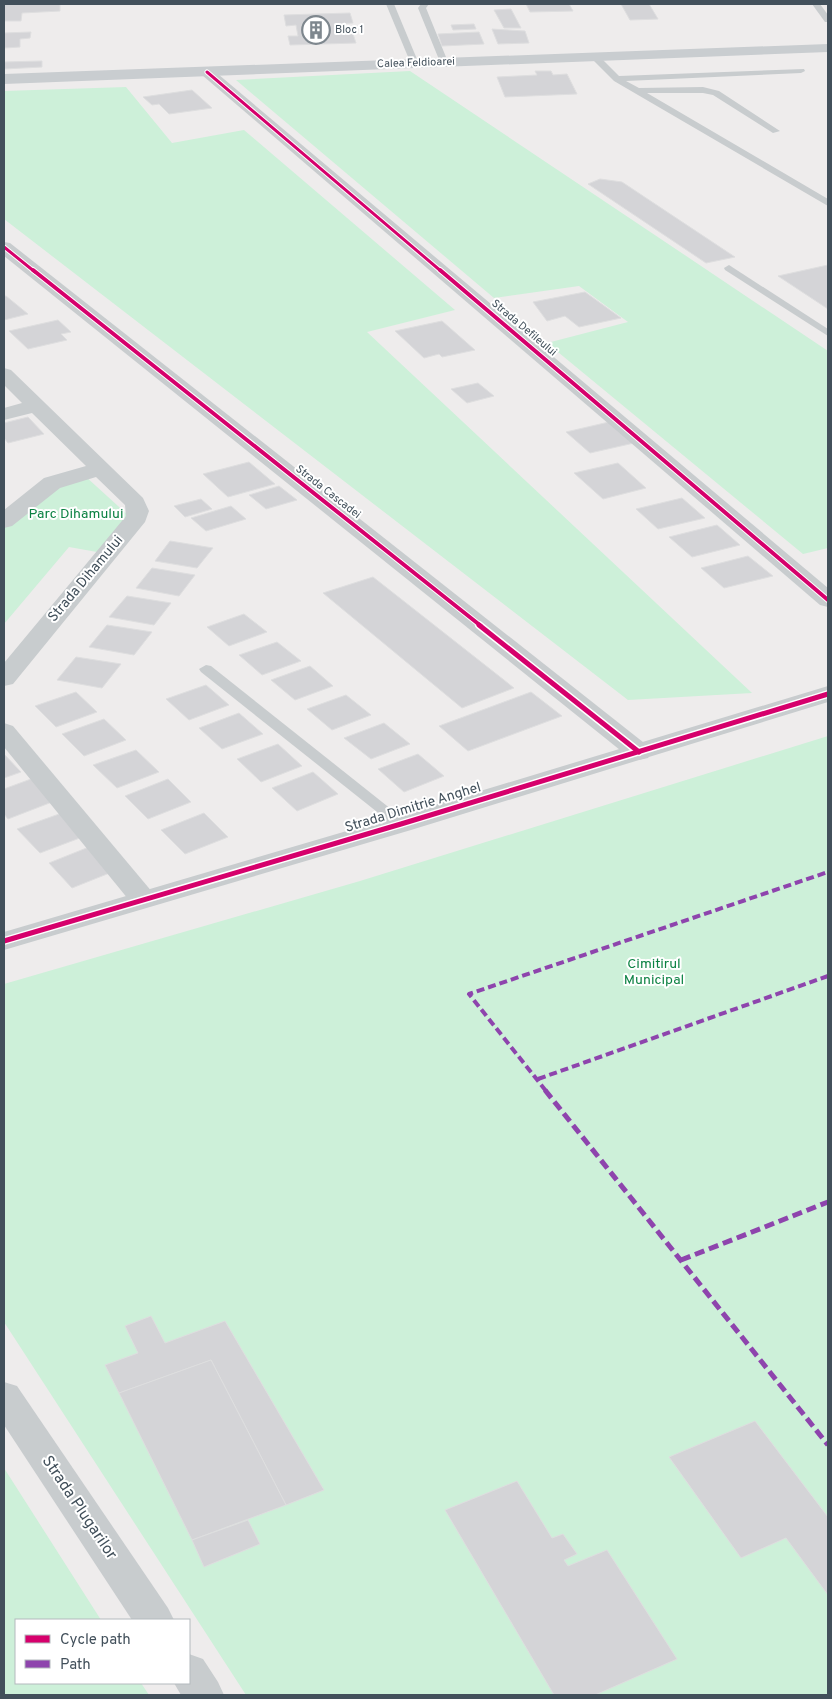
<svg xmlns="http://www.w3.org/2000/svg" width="832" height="1699" viewBox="0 0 832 1699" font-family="Overpass,sans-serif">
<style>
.green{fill:#cdf0d9}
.building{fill:#d4d4d7;stroke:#dededf}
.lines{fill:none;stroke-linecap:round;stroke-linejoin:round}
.service{fill:#c8ccce;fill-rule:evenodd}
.minor{fill:#c8ccce;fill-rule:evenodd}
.tertiary{fill:#c8ccce;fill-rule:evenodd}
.secondary{fill:#c9cdd0;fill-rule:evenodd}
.quiet-far1{stroke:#8e44ad;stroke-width:4;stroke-dasharray:8 4;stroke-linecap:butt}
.quiet{stroke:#8e44ad;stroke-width:5;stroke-dasharray:10 5;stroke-linecap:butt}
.cycleway-far2-casing{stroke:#fff;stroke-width:5}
.cycleway-far1-casing{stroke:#fff;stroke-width:6}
.cycleway-casing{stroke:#fff;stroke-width:8}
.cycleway-far2{stroke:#d6006c;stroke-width:3}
.cycleway-far1{stroke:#d6006c;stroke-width:4}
.cycleway{stroke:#d6006c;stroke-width:5}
.labels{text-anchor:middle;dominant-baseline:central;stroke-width:4;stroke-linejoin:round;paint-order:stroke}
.far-poi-label{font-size:11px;fill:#42505b;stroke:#fff;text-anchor:start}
.far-street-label{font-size:11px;fill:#42505b;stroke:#fff}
.park-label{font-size:14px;fill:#0c8243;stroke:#fff}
.street-label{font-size:14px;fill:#42505b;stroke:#fff}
.near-street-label{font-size:16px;fill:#42505b;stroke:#fff}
</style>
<rect width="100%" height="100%" fill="#eeecec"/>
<g class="green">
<path d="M410,71l418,280v197l-25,6 -256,-211 81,-21 -49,-36 -85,12 -258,-218z"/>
<path d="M126,87l46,56 72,-13 211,180 -88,22 385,361 -124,7 -624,-481v-128z"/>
<path d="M85,476l44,40 -32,36 -28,-5 -65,77v-97l32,-29z"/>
<path d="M828,736v959h-582l-242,-373v-338l356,-103z"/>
<path d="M4,1468l97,152h-85v63h125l8,12h-145z"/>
</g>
<g class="building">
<path d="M4,4h56v7l-38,2 -1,8h-17z"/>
<path d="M526,4h43l4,7 -43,1z"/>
<path d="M621,4h28l9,15 -28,1z"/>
<path d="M511,9l10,19h-17l-10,-18z"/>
<path d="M350,13l3,10 -19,1 3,10h16l3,9 -66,2 -2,-9h10l-2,-11 -10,1 -2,-11z"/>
<path d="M474,24l2,5 -23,1 -2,-5z"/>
<path d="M492,29l33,2 4,12 -31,1z"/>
<path d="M31,32l-1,6 -10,1v8l-16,1v-15z"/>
<path d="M479,32l5,12 -42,2 -4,-12z"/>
<path d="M42,61v6l-38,2v-7z"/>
<path d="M535,71h16l2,4 14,-1 10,20 -72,3 -8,-20 40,-2z"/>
<path d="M192,90l20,18 -43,6 -10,-10 -7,1 -9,-8z"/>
<path d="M600,179l22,3 113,75 -29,6 -118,-79z"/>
<path d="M828,265v44l-50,-33z"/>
<path d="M585,292l36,26 -42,9 -14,-11 -18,5 -14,-19z"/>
<path d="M4,296h2l22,18 -24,6z"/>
<path d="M58,320l13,12 -10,2 6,6 -39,9 -19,-18z"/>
<path d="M442,321l33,29 -33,7 -3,-3 -15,4 -29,-27z"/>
<path d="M478,383l16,13 -27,7 -16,-14z"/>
<path d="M28,417l16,17 -36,9 -4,-5v-15z"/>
<path d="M609,422l25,21 -44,10 -24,-21z"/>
<path d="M249,462l26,22 -47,13 -25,-23z"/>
<path d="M618,463l28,25 -43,11 -29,-26z"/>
<path d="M279,486l18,14 -31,9 -17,-14z"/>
<path d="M682,498l23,20 -47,11 -22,-20z"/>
<path d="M201,499l11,10 -27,8 -11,-11z"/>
<path d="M231,506l15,13 -40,12 -15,-13z"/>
<path d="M717,525l23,20 -48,12 -23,-20z"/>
<path d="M170,541l43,7 -16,20 -42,-7z"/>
<path d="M748,556l25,20 -49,12 -23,-20z"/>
<path d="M152,568l43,7 -16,21 -43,-8z"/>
<path d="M373,577l131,103 10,8 -52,20 -139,-115z"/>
<path d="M127,596l44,7 -17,22 -45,-8z"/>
<path d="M244,614l23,18 -38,14 -22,-19z"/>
<path d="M107,625l45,7 -18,23 -45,-8z"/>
<path d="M277,642l24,19 -39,14 -23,-20z"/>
<path d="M76,657l45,7 -19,24 -45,-8z"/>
<path d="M310,666l23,20 -38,14 -24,-20z"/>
<path d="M206,685l23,20 -40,15 -23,-21z"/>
<path d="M76,692l21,20 -41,15 -21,-21z"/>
<path d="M531,692l31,24 -94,35 -29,-25z"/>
<path d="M346,695l25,20 -39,15 -25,-21z"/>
<path d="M239,713l24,21 -41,15 -23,-21z"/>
<path d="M104,719l22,21 -42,16 -22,-22z"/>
<path d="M384,723l26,21 -39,15 -27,-21z"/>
<path d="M278,744l24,22 -41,16 -24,-23z"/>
<path d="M136,750l23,22 -42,16 -24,-23z"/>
<path d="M4,754l17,18 -17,6z"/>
<path d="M418,754l26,22 -40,16 -26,-23z"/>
<path d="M313,772l25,22 -41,17 -25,-23z"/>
<path d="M31,779l21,23 -44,17 -4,-5v-25z"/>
<path d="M168,779l23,23 -43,17 -23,-23z"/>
<path d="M62,813l23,23 -45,17 -23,-24z"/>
<path d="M204,813l24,24 -43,17 -24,-24z"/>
<path d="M94,845l23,25 -45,18 -23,-25z"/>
<path d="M151,1316l14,27 60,-22 99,169 -38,15 -75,-145 -92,33 -14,-28 33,-12 -13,-27z"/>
<path d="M211,1360l75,145 -94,35 -73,-147z"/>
<path d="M755,1421l73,96v78l-42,-57 -45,20 -72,-101z"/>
<path d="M517,1481l35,57 11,-4 14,20 -13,6 4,6 39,-16 70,109 -82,36h-41l-109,-185z"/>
<path d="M248,1520l12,24 -56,23 -12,-27z"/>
</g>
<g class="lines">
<g class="service">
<path d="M386,4h8l25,60 -1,2 -7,-2z"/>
<path d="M421,4h8l-3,4 22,54 -1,2 -7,-2 -22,-54z"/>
<path d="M812,4h8l8,11v7h-3z"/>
<path d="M592,55h6l21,21 185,-7 1,2 -4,2 -175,8 13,7 64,-1 16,4 61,40 -7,2 -60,-38 -10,-2h-56l181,106v7l-214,-125 -22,-22z"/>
<path d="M729,265l99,64v7l-103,-66 -1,-2z"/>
<path d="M206,665l5,1 195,155 2,3 -2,3h-10l-195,-155 -2,-3z"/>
</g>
<g class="minor">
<path d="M207,67l5,2 616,519v19l-8,-2 -618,-530 -3,-3 3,-3z"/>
<path d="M4,242l6,1 638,503 4,6 -4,6 -9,2 -9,-2 -626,-502z"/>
<path d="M4,368l7,2 132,128 6,13 -4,11 -132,162 -9,2v-23l122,-147 -1,-11 -29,-28 -36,11 -48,38 -8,2v-18l40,-32 42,-12 -54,-53 -28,7v-12l18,-5 -18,-18z"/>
<path d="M4,723l9,3 140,167 4,6 -4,6 -10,3 -10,-3 -129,-158z"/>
<path d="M4,1382l13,4 151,222 6,12h-42l-128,-195z"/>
<path d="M189,1654l14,5 15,23 6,13h-43l-7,-12h15z"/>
</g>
<path class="tertiary" d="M828,686v16l-417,128 -407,120v-18l387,-114z"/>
<path class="secondary" d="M828,44v8l-824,32v-10z"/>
<g class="quiet-far1">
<path d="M538,1079l290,-103"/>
<path d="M546,1091l-77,-97 359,-122"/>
</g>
<g class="quiet">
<path d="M545,1090l283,355"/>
<path d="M681,1260l147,-58"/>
</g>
<defs>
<g id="cycleway-far2">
<path d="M207,72l235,200"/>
<path d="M4,247l31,25"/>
</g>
<g id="cycleway-far1">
<path d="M33,270l448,356"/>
<path d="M440,270l388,330"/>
</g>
<g id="cycleway">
<path d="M479,625l160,127"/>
<path d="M4,941l397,-117 427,-130"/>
</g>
</defs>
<use href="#cycleway-far2" class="cycleway-far2-casing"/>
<use href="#cycleway-far1" class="cycleway-far1-casing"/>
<use href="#cycleway" class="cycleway-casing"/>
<use href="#cycleway-far2" class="cycleway-far2"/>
<use href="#cycleway-far1" class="cycleway-far1"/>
<use href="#cycleway" class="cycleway"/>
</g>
<defs>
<symbol id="building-ring" viewBox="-11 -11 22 22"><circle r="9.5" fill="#fff" stroke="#7e878e" stroke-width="1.5"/><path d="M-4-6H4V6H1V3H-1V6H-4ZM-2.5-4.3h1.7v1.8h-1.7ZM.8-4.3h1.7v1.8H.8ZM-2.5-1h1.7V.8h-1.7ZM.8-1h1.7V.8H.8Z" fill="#7e878e"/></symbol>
</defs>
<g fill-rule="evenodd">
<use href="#building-ring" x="300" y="14" width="32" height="32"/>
</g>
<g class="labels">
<g class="far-poi-label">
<text x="335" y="30">Bloc 1</text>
</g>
<g class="far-street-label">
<text transform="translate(416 63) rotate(-2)">Calea Feldioarei</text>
<text transform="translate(524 328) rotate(40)">Strada Defileului</text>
<text transform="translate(328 492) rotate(38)">Strada Cascadei</text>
</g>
<g class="park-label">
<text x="76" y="514">Parc Dihamului</text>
<text x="654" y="964">Cimitirul<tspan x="654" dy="16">Municipal</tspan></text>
</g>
<g class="street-label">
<text transform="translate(86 579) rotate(-50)">Strada Dihamului</text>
<text transform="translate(413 808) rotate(-17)">Strada Dimitrie Anghel</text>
</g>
<g class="near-street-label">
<text transform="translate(79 1508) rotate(56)">Strada Plugarilor</text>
</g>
</g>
<rect width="832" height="1699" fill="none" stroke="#42505b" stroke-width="10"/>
<rect x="15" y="1619" width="175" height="65" fill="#ffffff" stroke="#b3b9bd"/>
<rect x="25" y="1635" width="25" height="8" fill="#d6006c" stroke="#b3b9bd"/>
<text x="60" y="1644" font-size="15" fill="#42505b">Cycle path</text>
<rect x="25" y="1660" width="25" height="8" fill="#8e44ad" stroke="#b3b9bd"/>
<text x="60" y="1669" font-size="15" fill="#42505b">Path</text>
</svg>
